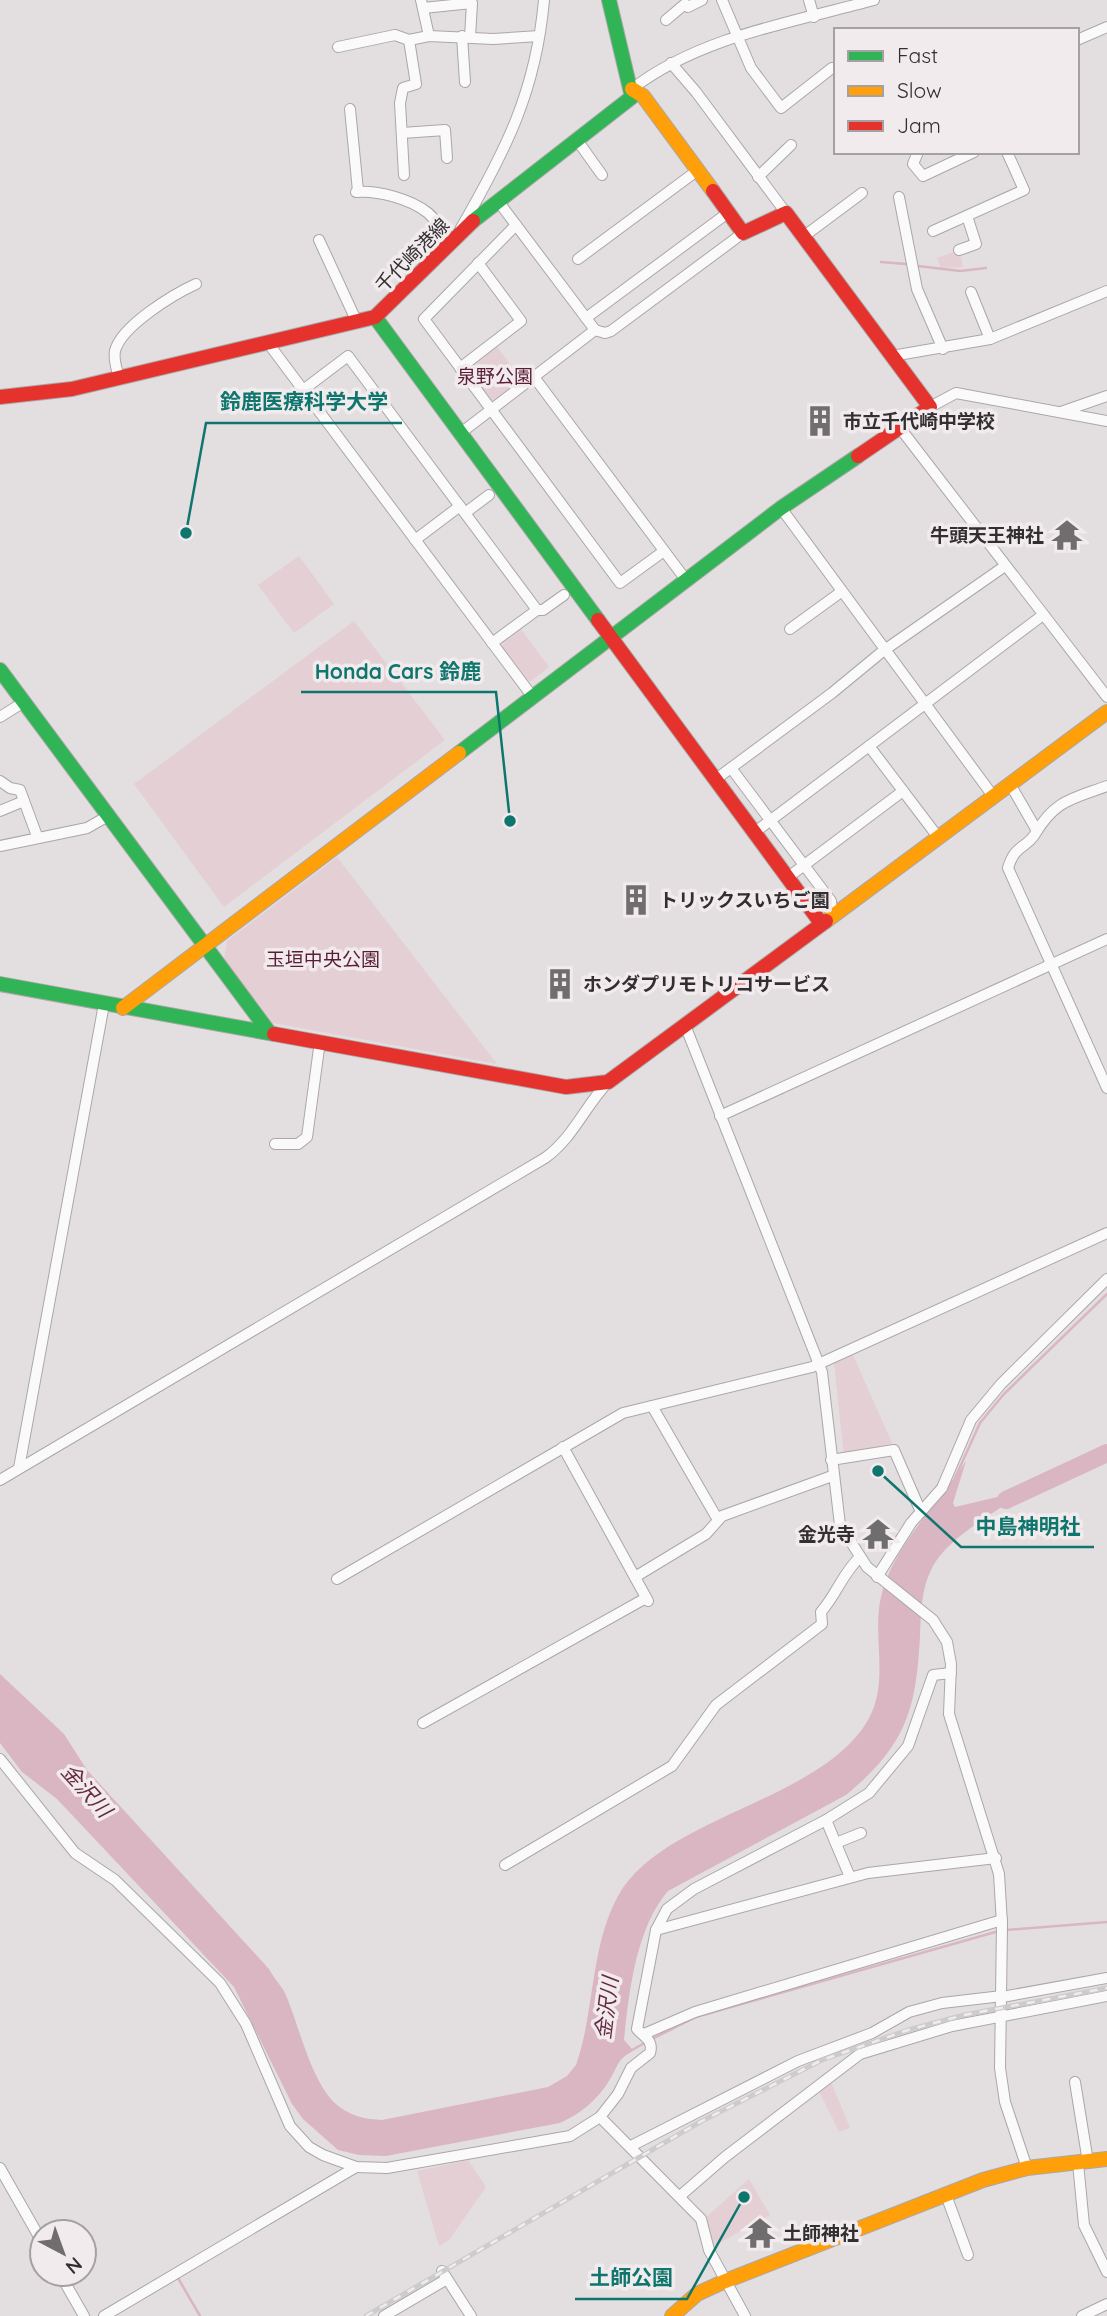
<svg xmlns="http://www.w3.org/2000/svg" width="1107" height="2316" viewBox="0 0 1107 2316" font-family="Quicksand,'Noto Sans JP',sans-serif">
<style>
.green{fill:#e4cfd5}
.water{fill:#d9b6c2}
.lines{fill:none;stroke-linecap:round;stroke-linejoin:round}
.stream{stroke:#d9b6c2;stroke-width:2.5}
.river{stroke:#d9b6c2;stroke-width:18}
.street-casing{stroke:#aaa7a8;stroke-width:12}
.fast-casing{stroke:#aaa7a8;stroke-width:16}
.slow-casing{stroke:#aaa7a8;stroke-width:16}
.jam-casing{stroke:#aaa7a8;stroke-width:16}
.street{stroke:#fbfafa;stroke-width:10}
.fast{stroke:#30b455;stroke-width:14}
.slow{stroke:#ff9f0a;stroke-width:14}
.jam{stroke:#e5322d;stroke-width:14}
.rail-casing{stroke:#cdcccd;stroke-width:5}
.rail{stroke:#f2ebed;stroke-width:2.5;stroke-dasharray:8;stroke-linecap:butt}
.labels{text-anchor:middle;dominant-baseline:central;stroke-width:7;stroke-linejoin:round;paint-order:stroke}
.street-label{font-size:19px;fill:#322f30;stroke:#f2ebed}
.park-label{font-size:19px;fill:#591e36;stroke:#f2ebed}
.poi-label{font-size:19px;font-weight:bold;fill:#322f30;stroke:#f2ebed;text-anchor:start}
.water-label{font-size:21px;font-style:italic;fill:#672b43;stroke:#f2ebed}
.leader{fill:none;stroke:#0f766e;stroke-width:2.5}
.callout-dot{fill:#0f766e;stroke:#f2ebed;stroke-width:2.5}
.callout-label{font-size:21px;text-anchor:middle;font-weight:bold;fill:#0f766e;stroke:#f2ebed;stroke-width:7;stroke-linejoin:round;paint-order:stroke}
</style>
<rect width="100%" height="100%" fill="#e3dfe1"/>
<g class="green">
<path d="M959,250l4,17 -22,1 -4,-10z"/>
<path d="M496,345l26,36 -26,20 -7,-1 -22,-28 1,-6z"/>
<path d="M299,556l35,48 -40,29 -36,-48z"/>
<path d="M354,621l91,119 -221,167 -90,-123z"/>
<path d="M520,628l29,39 -18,14h-5l-24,-33 1,-7z"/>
<path d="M337,857l160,207 -224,-41 -49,-63 3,-19z"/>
<path d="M853,1355l39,88 -48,14 -10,-94z"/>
<path d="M831,2082l19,46 -11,4 -20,-41z"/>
<path d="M468,2160l18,27 -37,53 -10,6 -22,-75z"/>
<path d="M749,2179l21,36 -58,32 -9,-27z"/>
</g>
<path class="water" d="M966,1461l-13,42 2,4 71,-17c-28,22 -78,46 -94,78 -11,21 -11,45 -12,68 -4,75 -14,109 -74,159l-178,96c-32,37 -39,101 -44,149l9,10c-17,11 -13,13 -23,29 -11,20 -30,35 -50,44l-174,33 -27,-1 -21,-5 -35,-31 -11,-15 -58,-117 -177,-188 -35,-27 -22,-29v-69l64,60 23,36 182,199c4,7 10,15 15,22 15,31 27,97 57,117 13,9 25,11 41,12l166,-33 19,-11 9,-11c19,-54 14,-118 42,-169 42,-76 186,-92 242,-164 36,-45 8,-95 23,-143 13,-44 58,-90 83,-128z"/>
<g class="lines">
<g class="stream">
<path d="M881,262l25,2"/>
<path d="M918,266l42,5 26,-3"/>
<path d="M955,1478l25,-55 24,-29 103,-100"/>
<path d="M1006,1930l101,-8"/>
<path d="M652,2039l44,-22 303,-86"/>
<path d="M622,2056l24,-14"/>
<path d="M178,2278l22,38"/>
</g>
<path class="river" d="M1006,1500l101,-47"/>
<defs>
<g id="street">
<path d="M421,0l8,36"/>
<path d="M722,0l29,68 30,40 51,-40"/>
<path d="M809,0l5,17"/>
<path d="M423,8l49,-5 -2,34"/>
<path d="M666,20l19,-16 3,3 14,-7"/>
<path d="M462,36l3,46"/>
<path d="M1077,40l30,-13"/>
<path d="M338,47l57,-12 14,5 20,-4 64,3 46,-3"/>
<path d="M671,63l25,29 90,121"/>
<path d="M632,89c67,-52 161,-67 242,-89"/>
<path d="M350,109l8,82"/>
<path d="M402,133l43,-3 2,28"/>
<path d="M577,140l25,35"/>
<path d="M918,152l-5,12 10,12 51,-24"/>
<path d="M404,175l-4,-72 3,-15 13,-4 -7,-44"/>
<path d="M758,177l33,-32"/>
<path d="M356,192c21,-2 55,7 72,21 10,8 15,22 21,33"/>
<path d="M899,197l18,92 26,60"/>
<path d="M516,225l-92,94 196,264 44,-32"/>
<path d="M461,228c45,-78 75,-137 83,-228"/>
<path d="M933,231l91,-41 -17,-38"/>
<path d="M803,237l59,-44"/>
<path d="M319,240l37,80"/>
<path d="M959,250l17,-6 -9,-28"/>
<path d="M578,259l120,-89"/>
<path d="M971,292l19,47"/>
<path d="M586,318l143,-106"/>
<path d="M595,330l10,3 6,-2 132,-98"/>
<path d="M268,343l264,353"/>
<path d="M892,356l98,-17 117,-48"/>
<path d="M460,368l61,-47 -43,-58"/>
<path d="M534,377l152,203"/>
<path d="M119,378c-2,-8 -6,-19 -4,-27 6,-25 59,-57 81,-67"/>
<path d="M303,390l45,-34 189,254 -45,33"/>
<path d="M930,407l26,-14 151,28"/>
<path d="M1061,412l46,-16"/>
<path d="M900,428l207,269"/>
<path d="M462,432l133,-102 -97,-129"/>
<path d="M781,508l212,288"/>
<path d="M465,513l24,-18"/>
<path d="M415,540l45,-34"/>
<path d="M537,610h6l21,-15"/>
<path d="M790,629l51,-37"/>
<path d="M0,717l24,-15"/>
<path d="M869,746l69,91"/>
<path d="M731,768l100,133 1,15"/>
<path d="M716,779l116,-86 51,-42 122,-85"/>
<path d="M0,781l10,7 10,2 17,46"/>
<path d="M1010,784l26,45"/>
<path d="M1107,786c-35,13 -52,14 -72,48 -8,14 -20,10 -27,34l99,220"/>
<path d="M0,811l24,-10"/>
<path d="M755,832l288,-217"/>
<path d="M0,846l87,-18 21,-12"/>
<path d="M787,878l116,-87"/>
<path d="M685,1025l137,347 18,153 27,42 66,53 14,22 4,22 -2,50 50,160 3,50 -2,144 5,34 22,66"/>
<path d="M720,1116l387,-177"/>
<path d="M275,1144h23l9,-7 13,-96"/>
<path d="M652,1406l66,114"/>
<path d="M563,1447l85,154"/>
<path d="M831,1460l63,-10 27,62"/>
<path d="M19,1468l85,-464"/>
<path d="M0,1480l545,-322c28,-20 40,-52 63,-76"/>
<path d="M635,1577l71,-43 16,-18 110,-40"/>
<path d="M877,1577l34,-54 31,-35 29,-68 30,-36 106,-105"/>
<path d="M337,1579l286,-166 189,-46 295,-134"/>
<path d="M423,1723l223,-125"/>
<path d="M0,1759l75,94 40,27 105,103 26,41 44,102 19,21 14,8 33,12 31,1 183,-32 30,-19 18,-23 13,-26 19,-15c4,-13 -7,-17 -13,-24l19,-99 11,-21 27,-20 132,-69 43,-27 39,-47 25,-71 18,-2"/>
<path d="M826,1820l24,57"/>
<path d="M836,1843l25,-10"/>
<path d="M505,1865l167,-99 44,-61 106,-81 -1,-12c16,-18 21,-38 39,-55"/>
<path d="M656,1930l212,-57 128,-15"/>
<path d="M1002,1997l105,-19"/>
<path d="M644,2034l51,-22 307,-92"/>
<path d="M1075,2082l13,80"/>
<path d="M600,2117l101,102 8,31 36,66"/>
<path d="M631,2146l167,-85 74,-28 37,-21 33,-9 60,-7"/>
<path d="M1078,2163l6,62 23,47"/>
<path d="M0,2168l42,74"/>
<path d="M946,2195l22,60"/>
<path d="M680,2196l45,-39 135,-103 92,-28 155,-30"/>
<path d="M442,2271l29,45"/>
<path d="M60,2274l24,42"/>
<path d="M104,2316l252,-149"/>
<path d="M384,2316l63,-37"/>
<path d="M1082,2316l25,-12"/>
</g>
<g id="fast">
<path d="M473,221l159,-124 -23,-97"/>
<path d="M375,317l223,303"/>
<path d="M0,670l269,362"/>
<path d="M459,753l322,-245 77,-52"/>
<path d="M0,984l274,50"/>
</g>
<g id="slow">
<path d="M632,89l11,7 70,95"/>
<path d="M826,921l281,-209"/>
<path d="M123,1008l336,-255"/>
<path d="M672,2316l25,-22 26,-12 260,-102 44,-12 80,-9"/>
</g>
<g id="jam">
<path d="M713,191l30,42 43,-20 144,194 -72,49"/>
<path d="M0,397l72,-8 303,-72 98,-96"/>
<path d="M598,620l223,303"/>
<path d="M274,1034l292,53 42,-5 218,-161"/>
</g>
</defs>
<use href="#street" class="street-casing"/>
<use href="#fast" class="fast-casing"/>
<use href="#slow" class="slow-casing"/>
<use href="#jam" class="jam-casing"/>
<use href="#street" class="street"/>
<use href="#fast" class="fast"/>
<use href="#slow" class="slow"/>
<use href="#jam" class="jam"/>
<defs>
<path id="rail" d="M366,2316l334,-194 122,-62 86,-30 56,-15 143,-27"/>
</defs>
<use href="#rail" class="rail-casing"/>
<use href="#rail" class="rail"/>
</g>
<defs>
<symbol id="building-bare" viewBox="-9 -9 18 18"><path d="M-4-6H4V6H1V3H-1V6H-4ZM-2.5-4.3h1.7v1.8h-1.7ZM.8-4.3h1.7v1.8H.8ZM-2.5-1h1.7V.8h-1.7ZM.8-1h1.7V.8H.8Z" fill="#706d6e" stroke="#f2ebed" stroke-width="2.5" paint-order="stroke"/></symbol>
<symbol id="temple-bare" viewBox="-9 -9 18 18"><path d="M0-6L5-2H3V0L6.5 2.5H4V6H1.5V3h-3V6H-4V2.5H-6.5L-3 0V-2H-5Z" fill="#706d6e" stroke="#f2ebed" stroke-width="2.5" paint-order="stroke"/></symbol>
</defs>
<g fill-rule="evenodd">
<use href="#building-bare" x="798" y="399" width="44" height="44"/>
<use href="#temple-bare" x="1045" y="513" width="44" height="44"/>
<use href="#building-bare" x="614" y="878" width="44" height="44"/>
<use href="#building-bare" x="538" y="962" width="44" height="44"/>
<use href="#temple-bare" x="856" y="1512" width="44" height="44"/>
<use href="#temple-bare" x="738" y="2211" width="44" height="44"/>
</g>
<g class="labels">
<g class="street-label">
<text transform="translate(412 255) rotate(-45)">千代崎港線</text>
</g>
<g class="park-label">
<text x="495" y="376">泉野公園</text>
<text x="323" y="959">玉垣中央公園</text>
</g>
<g class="poi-label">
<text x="843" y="421">市立千代崎中学校</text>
<text x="1044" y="535" text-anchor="end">牛頭天王神社</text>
<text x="659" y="900">トリックスいちご園</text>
<text x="583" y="984">ホンダプリモトリコサービス</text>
<text x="855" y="1534" text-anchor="end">金光寺</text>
<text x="783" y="2233">土師神社</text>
</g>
<g class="water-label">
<text transform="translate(87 1790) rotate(48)">金沢川</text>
<text transform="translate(606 2008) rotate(-83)">金沢川</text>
</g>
</g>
<path class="leader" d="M186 533L206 423H402M510 821L496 692H301M878 1471L961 1547H1094M744 2197L687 2299H575"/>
<g class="callout-dot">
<circle cx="186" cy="533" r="7"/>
<circle cx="510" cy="821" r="7"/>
<circle cx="878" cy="1471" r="7"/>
<circle cx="744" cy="2197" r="7"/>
</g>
<g class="callout-label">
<text x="304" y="409">鈴鹿医療科学大学</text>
<text x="398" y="679">Honda Cars 鈴鹿</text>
<text x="1028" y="1534">中島神明社</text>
<text x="631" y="2285">土師公園</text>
</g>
<rect x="834" y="28" width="245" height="126" fill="#f2ebed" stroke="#a5a0a1" stroke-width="2"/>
<rect x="848" y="51" width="35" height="10" fill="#30b455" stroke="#a5a0a1" stroke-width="2"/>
<text x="897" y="63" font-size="21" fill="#322f30">Fast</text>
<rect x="848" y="86" width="35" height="10" fill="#ff9f0a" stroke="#a5a0a1" stroke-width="2"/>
<text x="897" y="98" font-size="21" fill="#322f30">Slow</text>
<rect x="848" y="121" width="35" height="10" fill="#e5322d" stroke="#a5a0a1" stroke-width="2"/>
<text x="897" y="133" font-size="21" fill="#322f30">Jam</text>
<g transform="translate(63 2253) rotate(139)"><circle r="33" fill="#f2ebed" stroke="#a5a0a1" stroke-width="2"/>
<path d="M0-5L12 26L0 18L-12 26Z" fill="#706d6e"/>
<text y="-10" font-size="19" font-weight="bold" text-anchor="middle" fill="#322f30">N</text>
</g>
</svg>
